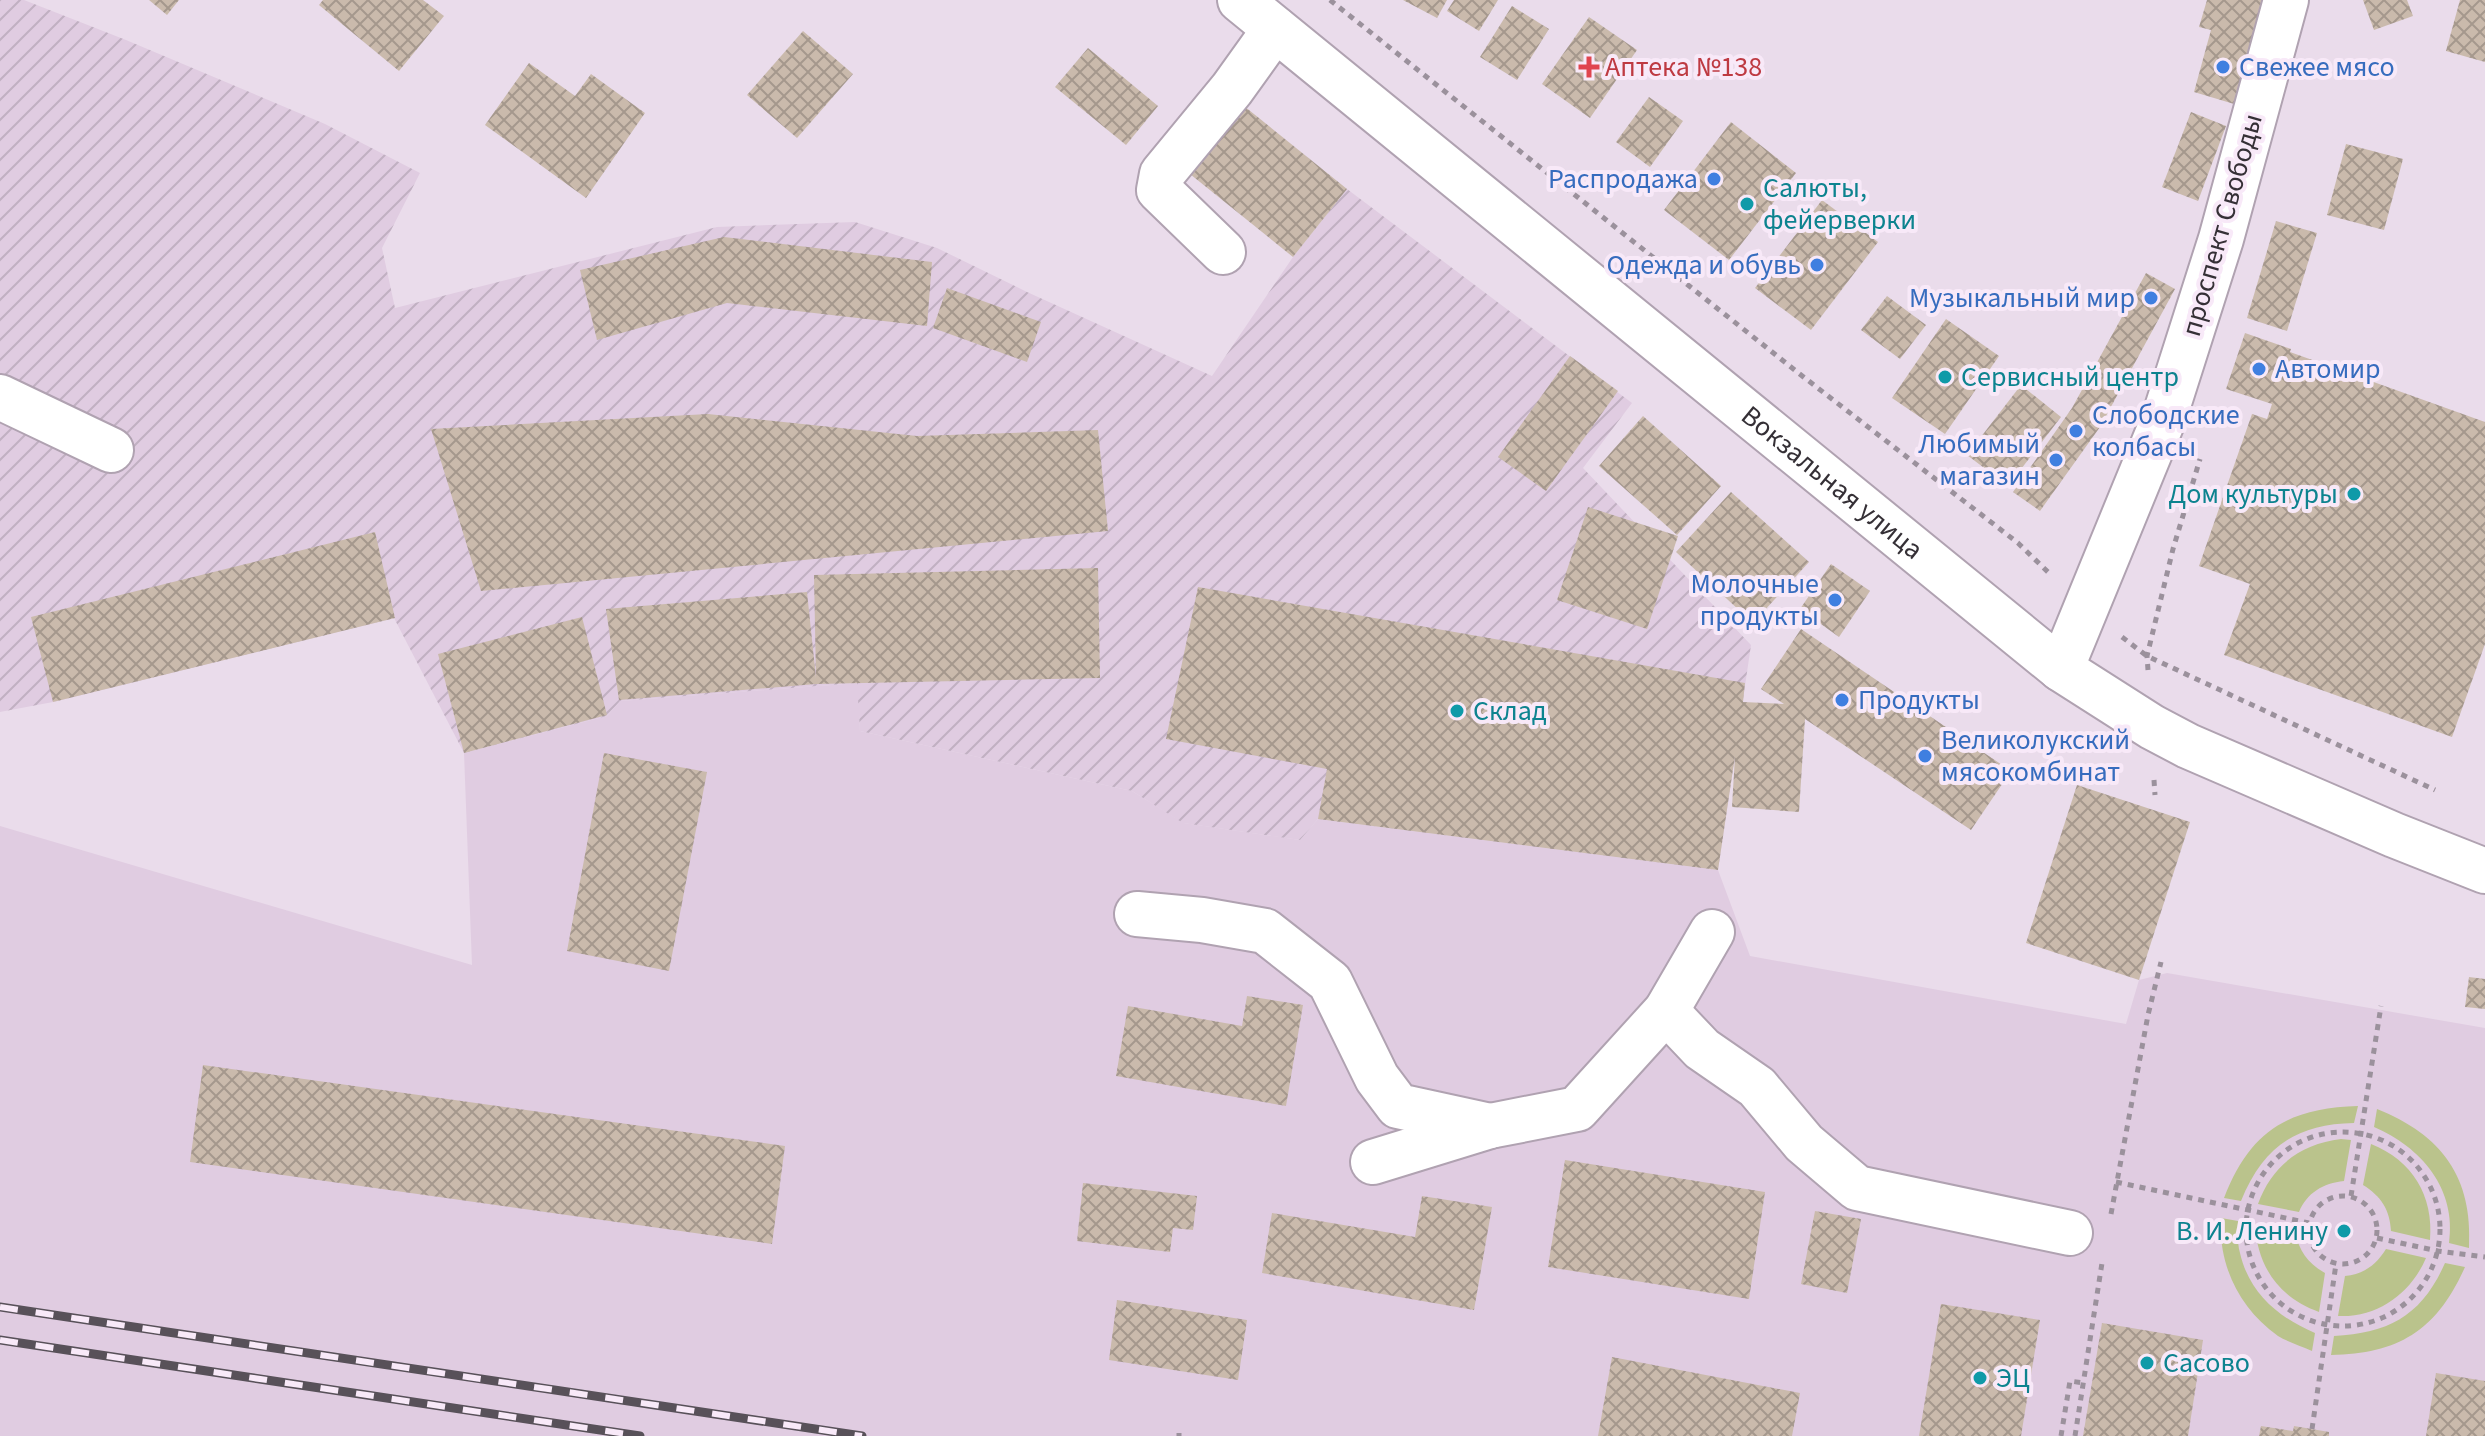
<svg xmlns="http://www.w3.org/2000/svg" width="2485" height="1436" viewBox="0 0 2485 1436" font-family="'Source Sans 3',sans-serif">
<style>
.built{fill:#e0cce1}
.industrial{fill:url(#industrial-furrows)}
.grass{fill:#bac38c}
.building{fill:url(#building-cross-hatch)}
.lines{fill:none;stroke-linecap:round;stroke-linejoin:round}
.minor-casing{stroke:#b0a2b1;stroke-width:48}
.major-casing{stroke:#b0a2b1;stroke-width:48}
.path{stroke:#9b919c;stroke-width:5;stroke-dasharray:6 6;stroke-linecap:butt}
.minor{stroke:#fff;stroke-width:44}
.major{stroke:#fff;stroke-width:44}
.rail-casing{stroke:#585159;stroke-width:9}
.rail{stroke:#f8e9f8;stroke-width:6;stroke-dasharray:18;stroke-linecap:butt}
.health-dot{fill:#e0444e;stroke:#f8e9f8;stroke-width:3}
.shop-dot{fill:#3f7fe0;stroke:#f8e9f8;stroke-width:3}
.culture-dot{fill:#0f9aa8;stroke:#f8e9f8;stroke-width:3}
.labels{text-anchor:middle;dominant-baseline:central;stroke-width:8;stroke-linejoin:round;paint-order:stroke}
.health-label{font-size:28px;fill:#be3a42;stroke:#f8e9f8;text-anchor:start}
.shop-label{font-size:28px;fill:#366cbe;stroke:#f8e9f8;text-anchor:start}
.culture-label{font-size:28px;fill:#0d838f;stroke:#f8e9f8;text-anchor:start}
.street-label{font-size:28px;fill:#353036;stroke:#f8e9f8}
</style>
<defs>
<pattern id="industrial-furrows" width="10" height="10" patternUnits="userSpaceOnUse" patternTransform="scale(2)"><rect width="10" height="10" fill="#e0cce1"/><path d="M-1 1l2-2M0 10L10 0M9 11l2-2" fill="none" stroke="#c1b0c2"/></pattern>
<pattern id="building-cross-hatch" width="8" height="8" patternUnits="userSpaceOnUse" patternTransform="scale(2)"><rect width="8" height="8" fill="#cabaac"/><path d="M0 0l8 8M0 8l8-8" fill="none" stroke="#a5988d"/></pattern>
</defs>
<rect width="100%" height="100%" fill="#eadceb"/>
<path class="built" d="M858,683l2,48 272,60 52,32 116,17 18,-21 400,51 32,86 376,68 13,-44 28,-7 318,55v408h-2485v-610l472,139 -8,-212 143,-37 13,-15z"/>
<path class="industrial" d="M0,0h24l102,40 199,84 95,49 -38,75 13,60 322,-81 138,-5 82,26 90,44 185,84 81,-119 54,-68 285,214 -49,65 168,177 -33,225 -400,-51 -18,21 -117,-17 -51,-32 -272,-60 -3,-48 -237,18 -13,15 -143,37 -70,-135 -341,84 -53,10z"/>
<g class="grass">
<path d="M2358,1106l-4,17c-58,1 -91,24 -113,78l-17,-3c26,-67 64,-90 134,-92z"/>
<path d="M2377,1109c65,26 96,68 92,139l-20,-5c8,-54 -28,-96 -75,-116z"/>
<path d="M2341,1139l10,1 -7,41c-21,2 -37,12 -45,31l-41,-8c14,-39 43,-60 83,-65z"/>
<path d="M2371,1144c41,16 63,52 59,96l-39,-9c-1,-21 -10,-35 -28,-46z"/>
<path d="M2221,1218l17,3c0,10 -1,22 2,32 9,40 39,65 75,80l-3,18c-11,-5 -24,-9 -34,-15 -39,-28 -60,-71 -57,-118z"/>
<path d="M2255,1224l41,8c2,19 13,32 29,41l-6,39c-40,-14 -62,-46 -64,-88z"/>
<path d="M2386,1249l40,9c-15,35 -48,60 -88,58l7,-40c19,-2 31,-11 41,-27z"/>
<path d="M2445,1263l20,4c-28,63 -66,87 -134,88l3,-19c56,-3 88,-21 111,-73z"/>
</g>
<g class="building">
<path d="M149,0h30l-12,15z"/>
<path d="M323,0h100l21,16 -45,55 -80,-66z"/>
<path d="M1403,0h44l-10,18z"/>
<path d="M1454,0h44l-19,31 -32,-20z"/>
<path d="M2207,0h56l-29,104 -40,-12 17,-62 -12,-3z"/>
<path d="M2363,0h44l6,16 -39,14z"/>
<path d="M2460,0h25v62l-39,-11z"/>
<path d="M1512,6l37,23 -32,51 -37,-23z"/>
<path d="M1589,17l48,33 -47,68 -48,-34z"/>
<path d="M803,31l50,43 -56,64 -50,-43z"/>
<path d="M1088,48l70,58 -32,39 -71,-58z"/>
<path d="M529,63l46,33 16,-22 54,39 -59,85 -101,-73z"/>
<path d="M1649,97l34,24 -33,46 -34,-25z"/>
<path d="M1239,102l108,87 -54,68 -108,-87z"/>
<path d="M2191,112l35,14 -28,75 -36,-14z"/>
<path d="M1731,122l65,51 -67,87 -65,-50z"/>
<path d="M2346,144l57,15 -19,71 -57,-15z"/>
<path d="M1822,200l56,42 -67,88 -56,-42z"/>
<path d="M2276,221l41,12 -30,98 -40,-13z"/>
<path d="M724,237l208,25 -5,64 -200,-23 -130,37 -17,-70z"/>
<path d="M2146,273l29,16 -75,138 -60,84 -27,-19 59,-84z"/>
<path d="M947,288l94,34 -14,40 -94,-34z"/>
<path d="M1887,296l39,29 -26,34 -39,-29z"/>
<path d="M1946,319l53,37 -54,78 -53,-36z"/>
<path d="M2245,333l46,16 -1,3 195,70v222l-33,93 -228,-82 26,-71 -51,-18 53,-152 15,5 5,-15 -46,-15z"/>
<path d="M1570,356l48,35 -72,100 -48,-34z"/>
<path d="M2021,385l40,32 -53,69 -41,-31z"/>
<path d="M708,414l209,22 181,-6 10,101 -627,60 -50,-162z"/>
<path d="M1643,416l78,70 -44,49 -78,-69z"/>
<path d="M1731,492l78,70 -56,61 -77,-71z"/>
<path d="M1588,507l90,29 -31,93 -90,-29z"/>
<path d="M375,532l20,86 -342,84 -22,-85z"/>
<path d="M1831,564l39,27 -31,46 -39,-28z"/>
<path d="M1098,568l2,110 -284,6 -197,16 -13,-91 201,-17 9,86 -2,-103z"/>
<path d="M1198,587l547,96 -2,19 41,2 -23,-15 40,-60 210,142 -40,59 -166,-111 -6,93 -67,-5 3,-51 -17,114 -400,-51 9,-50 -161,-30z"/>
<path d="M582,617l25,98 -143,38 -26,-99z"/>
<path d="M604,753l103,19 -38,199 -102,-20z"/>
<path d="M2077,785l113,37 -51,158 -113,-37z"/>
<path d="M2469,977l16,2v30l-20,-2z"/>
<path d="M1247,996l56,9 -17,101 -170,-30 12,-70 114,20z"/>
<path d="M203,1065l582,81 -13,98 -582,-82z"/>
<path d="M1565,1160l200,32 -16,107 -201,-32z"/>
<path d="M1083,1183l114,13 -4,34 -20,-2 -3,24 -93,-11z"/>
<path d="M1422,1196l70,11 -18,103 -212,-37 10,-60 143,24z"/>
<path d="M1815,1211l46,8 -14,74 -46,-9z"/>
<path d="M1117,1300l130,20 -9,60 -129,-20z"/>
<path d="M1941,1304l99,16 -19,116h-102z"/>
<path d="M2102,1323l101,17 -15,96h-105z"/>
<path d="M1612,1357l188,36 -8,43h-194z"/>
<path d="M2436,1373l49,8v55h-59z"/>
<path d="M2261,1426l32,5 1,-5 35,6v4h-70z"/>
</g>
<g class="lines">
<defs>
<g id="minor">
<path d="M2286,0l-65,239 -57,179 -103,251 91,58 36,19 206,89 91,36"/>
<path d="M1223,252l-64,-62 3,-16 70,-85 43,-60"/>
<path d="M0,397l111,53"/>
<path d="M1137,914l65,6 63,11 65,51 47,96 21,28 92,20"/>
<path d="M1666,1011l36,38 55,38 47,56 53,45 213,45"/>
<path d="M1373,1162l117,-36 87,-17 89,-98 46,-79"/>
</g>
<g id="major">
<path id="s1" d="M1240,0l821,669"/>
</g>
</defs>
<use href="#minor" class="minor-casing"/>
<use href="#major" class="major-casing"/>
<g class="path">
<path d="M1330,0l471,375 217,168 33,32"/>
<path d="M2122,637l25,19 288,134"/>
<path d="M2148,670l-1,-14 26,-107 27,-90"/>
<path d="M2154,780l1,15"/>
<circle cx="2343" cy="1229" r="97"/>
<path d="M2116,1182l193,41"/>
<circle cx="2343" cy="1230" r="34"/>
<path d="M2351,1196l30,-190"/>
<path d="M2111,1214l37,-199 13,-53"/>
<path d="M2377,1238l61,13 47,6"/>
<path d="M2312,1429l24,-165"/>
<path d="M1179,1436v-3"/>
<path d="M2061,1436l9,-55 14,2"/>
<path d="M2075,1436l27,-173"/>
</g>
<use href="#minor" class="minor"/>
<use href="#major" class="major"/>
<defs>
<g id="rail">
<path d="M0,1307l862,129"/>
<path d="M0,1340l640,96"/>
</g>
</defs>
<use href="#rail" class="rail-casing"/>
<use href="#rail" class="rail"/>
</g>
<path class="health-dot" d="M1585 55h8v8h8v8h-8v8h-8v-8h-8v-8h8z"/>
<g class="shop-dot">
<circle cx="2223" cy="67" r="8"/>
<circle cx="1714" cy="179" r="8"/>
<circle cx="1817" cy="265" r="8"/>
<circle cx="2151" cy="298" r="8"/>
<circle cx="2259" cy="369" r="8"/>
<circle cx="2076" cy="431" r="8"/>
<circle cx="2056" cy="460" r="8"/>
<circle cx="1835" cy="600" r="8"/>
<circle cx="1842" cy="700" r="8"/>
<circle cx="1925" cy="756" r="8"/>
</g>
<g class="culture-dot">
<circle cx="1747" cy="204" r="8"/>
<circle cx="1945" cy="377" r="8"/>
<circle cx="2354" cy="494" r="8"/>
<circle cx="1457" cy="711" r="8"/>
<circle cx="2344" cy="1231" r="8"/>
<circle cx="2147" cy="1363" r="8"/>
<circle cx="1980" cy="1378" r="8"/>
</g>
<g class="labels">
<g class="health-label">
<text x="1605" y="67">Аптека №138</text>
</g>
<g class="shop-label">
<text x="2239" y="67">Свежее мясо</text>
<text x="1698" y="179" text-anchor="end">Распродажа</text>
<text x="1801" y="265" text-anchor="end">Одежда и обувь</text>
<text x="2135" y="298" text-anchor="end">Музыкальный мир</text>
<text x="2275" y="369">Автомир</text>
<text x="2092" y="415">Слободские<tspan x="2092" dy="32">колбасы</tspan></text>
<text x="2040" y="444" text-anchor="end">Любимый<tspan x="2040" dy="32">магазин</tspan></text>
<text x="1819" y="584" text-anchor="end">Молочные<tspan x="1819" dy="32">продукты</tspan></text>
<text x="1858" y="700">Продукты</text>
<text x="1941" y="740">Великолукский<tspan x="1941" dy="32">мясокомбинат</tspan></text>
</g>
<g class="culture-label">
<text x="1763" y="188">Салюты,<tspan x="1763" dy="32">фейерверки</tspan></text>
<text x="1961" y="377">Сервисный центр</text>
<text x="2338" y="494" text-anchor="end">Дом культуры</text>
<text x="1473" y="711">Склад</text>
<text x="2328" y="1231" text-anchor="end">В. И. Ленину</text>
<text x="2163" y="1363">Сасово</text>
<text x="1996" y="1378">ЭЦ</text>
</g>
<g class="street-label">
<text transform="translate(2222 225) rotate(-74)">проспект Свободы</text>
<text stroke="none"><textPath href="#s1" startOffset="764">Вокзальная улица</textPath></text>
</g>
</g>
</svg>
